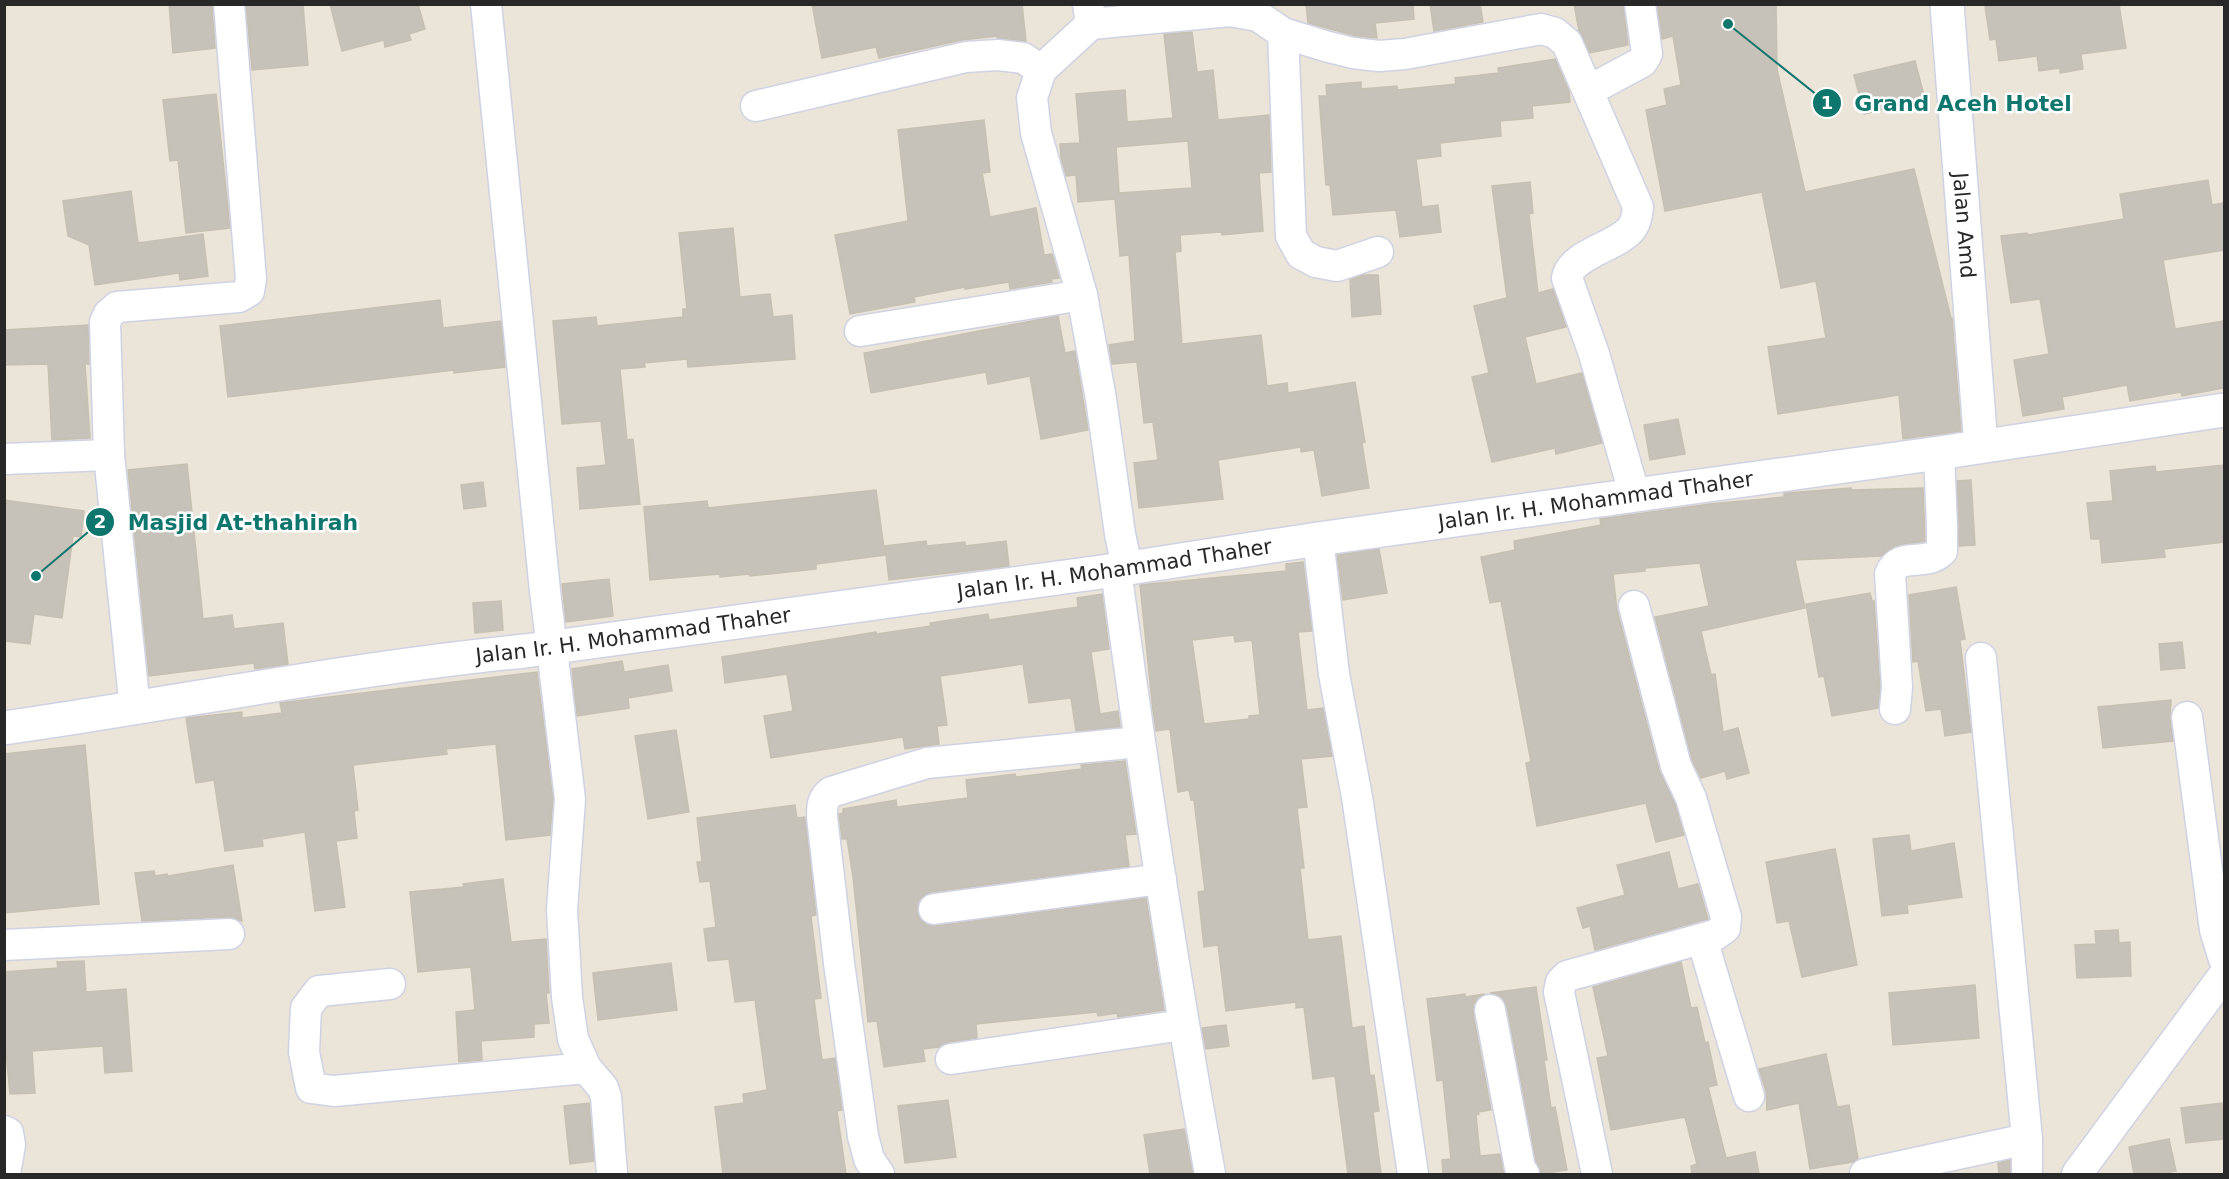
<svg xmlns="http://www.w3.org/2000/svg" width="2229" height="1179" viewBox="0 0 2229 1179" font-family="'DejaVu Sans',sans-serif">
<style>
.building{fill:#c6c1b9;stroke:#c6c0b3;stroke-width:1.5;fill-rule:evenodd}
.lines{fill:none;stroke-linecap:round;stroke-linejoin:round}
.minor-casing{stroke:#cfd2e2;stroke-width:33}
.tertiary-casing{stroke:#cfd2e2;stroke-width:36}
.secondary-casing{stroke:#cfd2e2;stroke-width:36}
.minor{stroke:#fff;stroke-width:30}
.tertiary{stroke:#fff;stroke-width:33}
.secondary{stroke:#fff;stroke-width:33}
.labels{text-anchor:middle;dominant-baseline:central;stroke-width:5;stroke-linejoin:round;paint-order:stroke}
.street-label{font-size:21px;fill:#282828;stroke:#fff}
.leader{fill:none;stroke:#0f766e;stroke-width:2}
.callout-dot{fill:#0f766e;stroke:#fff;stroke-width:2}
.mark-label{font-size:18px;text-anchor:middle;font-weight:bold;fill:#fff}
.callout-label{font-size:22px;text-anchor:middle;font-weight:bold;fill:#0f766e;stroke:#fff;stroke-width:5;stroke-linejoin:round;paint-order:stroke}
</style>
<rect width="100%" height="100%" fill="#ebe4d9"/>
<g class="building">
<path d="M169,4h43l3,44 -42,5z"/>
<path d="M246,4h57l5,61 -56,5z"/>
<path d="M330,4h88l7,25 -16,5 2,6 -26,7 -1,-7 -42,11z"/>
<path d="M812,4h210l4,37 -29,-3v-2l-35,4 -83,18 -3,-11 -54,11z"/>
<path d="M1306,4h107l1,15 -39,4 2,15 -21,-2 -48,-13z"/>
<path d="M1430,4h50l3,18 -49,9z"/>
<path d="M1574,4h49l5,41 -38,8 -11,-22z"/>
<path d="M1657,4h119l1,65 28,123 109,-23 37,149h1l9,113 -58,8 -4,-44 -121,19 -10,-67 58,-9 -10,-57 -35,7 -19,-96 -97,19 -19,-101 21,-5 -3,-16 17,-4 -8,-49 -11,3z"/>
<path d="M2000,4h119l7,44 -45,6 2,15 -23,4v-5l-21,3 -2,-15 -38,5 -3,-22 -6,1 -5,-34z"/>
<path d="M1192,32l5,40 16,-2 5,50 51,-5 2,57 -12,1 4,58 -41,4 -1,-3 -41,3 1,16 -6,1 7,92 79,-9 6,51 20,-3 1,10 67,-11 10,60 -3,1 7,45 -47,8 -8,-46 -13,2v-5l-83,13 5,39 -84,9 -5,-45 24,-3 -5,-38 -9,1 -7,-61 -25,2 -3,-19 26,-4 -6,-86 -9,1 -5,-57 -37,3 -2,-27 -10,1 -5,-19 -1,-13 20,-1 -4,-49 49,-4 2,32 46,-4 -9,-84zM1188,141l4,47 -73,5 -3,-46z"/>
<path d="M1555,59l14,32 1,11 -38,4 1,12 -33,3 1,15 -61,7 1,13 -25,3 6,48 16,-2 3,27 -41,5 -4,-27 -63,5 -3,-30h-4l-7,-89h8l-1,-11 35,-3v7l36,-3v4l59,-6 -1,-6 44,-5 -1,-5z"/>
<path d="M1915,61l10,38 -61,15 -10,-39z"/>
<path d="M216,94l14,134 -44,5 -8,-73 -8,1 -7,-61z"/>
<path d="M984,120l6,52 -8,1 8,44 46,-9 8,47 8,-1 7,24 -8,1 1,3 -42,7 -1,-7 -44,7v-2l-51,10 1,5 -65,12 -15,-79 73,-14 -10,-91z"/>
<path d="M2208,180l4,25 12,-2v47l-61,10 12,69 49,-8v67l-42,8 -1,-4 -51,9 -3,-16 -65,12 2,12 -41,7 -9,-56 35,-6 -9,-55 -29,4 -10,-67 26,-3 1,2 96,-16 -4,-25z"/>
<path d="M1530,182l3,31 -4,1 9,79 15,-4 13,38 -41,10 11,47 46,-11 20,70 -46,11 -1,-6 -63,14 -20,-85 17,-4 -15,-67 33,-8 -15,-112z"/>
<path d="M131,191l7,52 65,-9 5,42 -28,4 -1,-7 -84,12 -6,-40 -21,-9 -5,-35z"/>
<path d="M733,228l7,69 30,-3 3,23 19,-2 3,44 -107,8 -1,-8 -43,4 1,4 -25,2 7,71 6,-1 7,65 -60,5 -3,-41 29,-3 -5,-44 -39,3 -9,-103 43,-4 1,9 86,-9v-8h4l-8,-76z"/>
<path d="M1363,275h15l3,39 -29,3 -2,-37z"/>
<path d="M440,300l3,28 58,-7 4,46 -51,6v-3l-226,27 -8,-71z"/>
<path d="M1058,316l7,37 10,-2 13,79 -47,9 -11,-63 -42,8 -2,-12 -115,21 -7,-40z"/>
<path d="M88,325l1,39h-4l5,74 -38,2 -4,-76 -44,1v-35z"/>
<path d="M1678,419l7,35 -35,6 -6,-35z"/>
<path d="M187,464l16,155 29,-4 2,14 49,-6 5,41 -33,5 -1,-6 -105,13 -21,-206z"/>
<path d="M2224,465v77l-60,7 1,8 -63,6 -2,-24h-9l-4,-36 26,-2 -3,-30 45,-5 1,6z"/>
<path d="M1971,480l4,65 -16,1 -2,-65z"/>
<path d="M483,482l3,24 -22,3 -3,-24z"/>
<path d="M1851,488l1,2 71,-2 2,53 -30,5 -14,10 -86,4 10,48 -104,23 10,44 4,-1 8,58 15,-4 11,45 -22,6 -2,-8 -24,7 -9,-18 -37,-143 54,-11 -9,-43 -55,5v3l-32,3 4,36 42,160 16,34 9,31 -28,7 -10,-39 -109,23 -11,-63 5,-1 -30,-161 -11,2 -9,-46 34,-7 -1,-9 87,-16 -1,-6 110,-15 74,-7v-4h2z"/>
<path d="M876,490l9,65 -69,9v5l-66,7 -1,-2 -29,3v-3l-70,6 -6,-73 63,-6 1,7z"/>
<path d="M4,500l80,11 -3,26 -8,-1 -11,82 -28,-4 -4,30 -26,-3z"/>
<path d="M926,541l1,5 38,-4v4l41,-5 3,25 -120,14 -4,-34z"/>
<path d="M1379,549l8,44 -44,7 -6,-45z"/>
<path d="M1303,562l9,69 -14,1 9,78 16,-2 9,48 -31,3 6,48 -10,1 7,60h-4l8,72 33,-4 11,92 12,-2 6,50 4,-1 5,36 -6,1 8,62h-33l-13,-98 -22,3 -9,-72 -8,1v-6l-70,9 -8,-66 -14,2 -6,-55 7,-1 -11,-91h-3l-2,-10 -11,2 -8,-63 -14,2 -3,-20 -13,-126 146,-14v-7zM1234,635l1,7 17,-2 8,75 -11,1v3l-45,5 -12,-84z"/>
<path d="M609,579l4,37 -47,6 -4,-38z"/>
<path d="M1956,587l9,52 -5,1 11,92 -26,4 -4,-27 -15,2 -8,-50 -5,1 -4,-67z"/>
<path d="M1870,593l2,8h2l6,86 -2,21 -46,8 -8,-40 -5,1 -13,-73z"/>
<path d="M1102,594l7,55 -18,3 9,62 18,-3 2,16 -44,4 -5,-33 -42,5 -6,-39 -83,12 7,49 -10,1 2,18 -34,5 -2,-12 -132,21 -7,-42 29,-5 -6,-37 -62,9 -3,-26 154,-25 1,2 54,-8 -1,-3 58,-9 1,6 89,-13 -1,-9z"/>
<path d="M501,601l2,29 -28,3 -2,-30z"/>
<path d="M2182,642l3,26 -24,2 -2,-26z"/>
<path d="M622,661l2,11 44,-7 4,26 -44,7 1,10 -52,8 -5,-47z"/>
<path d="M537,672l16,127 -3,36 -44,5 -10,-96 -50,5 1,5 -94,11 5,45 -4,1 3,27 -21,3 9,66 -30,4 -10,-79 -43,7 1,7 -38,5 -11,-71 -18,3 -10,-65 56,-6v6l40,-5 -2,-10z"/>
<path d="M2171,700l-1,19 3,22 -70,7 -5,-41z"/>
<path d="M676,730l13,82 -41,7 -13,-83z"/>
<path d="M85,745l14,159 -95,9v-159z"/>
<path d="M1125,761l11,73 -11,1 4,31 -197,26 -8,3 -6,7 -1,10 3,7 7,6 9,1 210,-28 18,112 -46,7 -1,-4 -19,3 -1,-4 -121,12 1,14 -29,4 -9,5 -16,2 2,12 -41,6 -7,-46 -9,1 -15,-145 -6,-38h-5l-3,-25 4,-1v-4l53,-9 1,7 71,-9 -2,-18 49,-6 1,3 66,-8 -1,-4z"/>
<path d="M795,805l2,13 8,-1 11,98 -5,1 10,82 -7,1 8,61 13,-2 7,52 -5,1 9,63h-123l-8,-67 29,-4 -1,-9 24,-4 -12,-90 -20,2 -6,-43 -21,2 -4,-32 12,-2 -6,-46 -10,1 -3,-20h5l-5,-44z"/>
<path d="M1909,835l2,16 43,-8 8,54 -55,8 1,8 -26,3 -9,-77z"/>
<path d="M1835,849l22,116 -55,12 -13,-56 -12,2 -11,-61z"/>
<path d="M1669,852l9,37 20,-5 10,35 -113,31 -5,-24 -7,2 -6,-20 48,-13 -8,-30z"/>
<path d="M233,865l9,56 -14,-4 -86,4 -7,-48 19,-2 1,5 12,-2 1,2z"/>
<path d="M503,879l8,63 35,-3 3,54h-3l3,30 -15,1v13l-53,4 1,19 -23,2 -3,-50 19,-2 -4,-43 -53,5 -8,-80 54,-5 -1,-3z"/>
<path d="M2118,930l1,13 11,-1 1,34 -54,2 -2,-33 21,-1 -1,-13z"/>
<path d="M84,961l2,31 40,-3 6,82 -27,2 -2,-27 -71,5 3,42 -25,1 -6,-62v-60l54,-4 -1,-6z"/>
<path d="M1681,962l10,46 6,-1 8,36 3,-1 9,43 -9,2 18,71 29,-6 4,22h-67l-1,-8 6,-2 -12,-47 -74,13 -14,-72 11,-2 -15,-69z"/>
<path d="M671,963l6,47 -79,10 -5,-47z"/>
<path d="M1975,985l4,53 -86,7 -4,-52z"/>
<path d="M1536,987l11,73h-3l7,48 4,-1 12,63 -26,4 -5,-13 -29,-154 -4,-9 -7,-4 -6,-1z"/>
<path d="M1465,994v3l20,-3 -7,3 -4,7 -1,9 18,97 -13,2 1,2 -3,1 4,41 20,-2 4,20h-61l-1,-14 9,-1 -8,-79 -6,1 -10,-82z"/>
<path d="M1226,1025l3,21 -23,3 -4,-21z"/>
<path d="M1826,1054l11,53 12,-2 9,54 -5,3 -43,7 -11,-66 -32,7 -1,-19 -7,-22z"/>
<path d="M948,1100l8,57 -51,6 -7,-57z"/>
<path d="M589,1103l5,58 -24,3 -6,-58z"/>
<path d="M2222,1103l2,36 -38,4 -5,-35z"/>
<path d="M1184,1129l9,45h-43l-6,-39z"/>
<path d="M2169,1139l7,32 -16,3h-26l-5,-27z"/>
<path d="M2010,1160v14h-11l-1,-11z"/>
</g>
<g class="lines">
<defs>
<g id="minor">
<path d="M486,4l59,587 25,208 -8,111 5,87 6,42 13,29 17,20 3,9 6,77"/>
<path d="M1088,4l3,20 -50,46 -9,28 4,35 46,162 19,104 19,135 7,33"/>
<path d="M1091,24l139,-13 28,5 25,17 42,13 28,7 26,3 26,-2 136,-25 14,4 12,10 71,164c-1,8 -2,16 -7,22 -15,18 -60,25 -64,49l27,76 41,142"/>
<path d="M1283,33l8,203 10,18 15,8 21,4 41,-14"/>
<path d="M1588,91l54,-29 5,-8 -7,-50"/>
<path d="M756,106l210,-49 32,-2 25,3 18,12"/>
<path d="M860,331l222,-36"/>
<path d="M4,459l105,-4"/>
<path d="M1318,539l16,135 23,123 56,377"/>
<path d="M1116,570c27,202 58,404 94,604"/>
<path d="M1981,658l46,481v35"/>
<path d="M135,709l-26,-254 -4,-133 4,-8 8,-7 122,-10 10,-6 2,-12 -22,-275"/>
<path d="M1895,709l2,-22 -7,-113c10,-24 35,-6 52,-23v-25l-3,-73"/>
<path d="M2187,717l28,213 9,29"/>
<path d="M934,909l227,-30"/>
<path d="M1702,939l47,157"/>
<path d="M4,945l225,-11"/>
<path d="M390,984l-71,7 -13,17 -2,44 7,36 23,3 252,-23"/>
<path d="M1490,1010l30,158 4,6"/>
<path d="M951,1059l232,-34"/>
<path d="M4,1131l4,2 2,12 -5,29"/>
<path d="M879,1174l-10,-15 -6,-23 -24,-173 -17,-146c0,-11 0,-18 9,-25l96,-29 212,-21"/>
<path d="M1597,1174l-38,-182 2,-10 6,-6 148,-41 10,-7 1,-11 -35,-119 -15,-32 -42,-160"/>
<path d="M1865,1174l162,-35"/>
<path d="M2077,1174l147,-199"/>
</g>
<g id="tertiary">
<path id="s1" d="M1947,4l34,442"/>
</g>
<g id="secondary">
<path id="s2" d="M4,728c174,-25 347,-60 521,-77l591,-81 202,-31 621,-86 285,-43"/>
</g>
</defs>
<use href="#minor" class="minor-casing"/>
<use href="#tertiary" class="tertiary-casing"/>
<use href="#secondary" class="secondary-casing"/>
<use href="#minor" class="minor"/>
<use href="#tertiary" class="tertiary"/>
<use href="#secondary" class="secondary"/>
</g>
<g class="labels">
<g class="street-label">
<text stroke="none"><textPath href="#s1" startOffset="222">Jalan Amd</textPath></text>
<text stroke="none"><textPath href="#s2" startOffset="1608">Jalan Ir. H. Mohammad Thaher</textPath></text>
<text stroke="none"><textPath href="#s2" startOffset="1122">Jalan Ir. H. Mohammad Thaher</textPath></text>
<text stroke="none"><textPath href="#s2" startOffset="636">Jalan Ir. H. Mohammad Thaher</textPath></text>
</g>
</g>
<path class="leader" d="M1728 24L1827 103M36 576L100 522"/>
<g class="callout-dot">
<circle cx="1728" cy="24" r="6"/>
<circle cx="36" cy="576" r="6"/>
<circle cx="1827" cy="103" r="15"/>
<circle cx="100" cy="522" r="15"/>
</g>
<g class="mark-label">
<text x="1827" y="109">1</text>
<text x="100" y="528">2</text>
</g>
<g class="callout-label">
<text x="1963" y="111">Grand Aceh Hotel</text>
<text x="243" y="530">Masjid At-thahirah</text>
</g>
<rect width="2229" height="1179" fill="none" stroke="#282828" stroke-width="12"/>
</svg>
